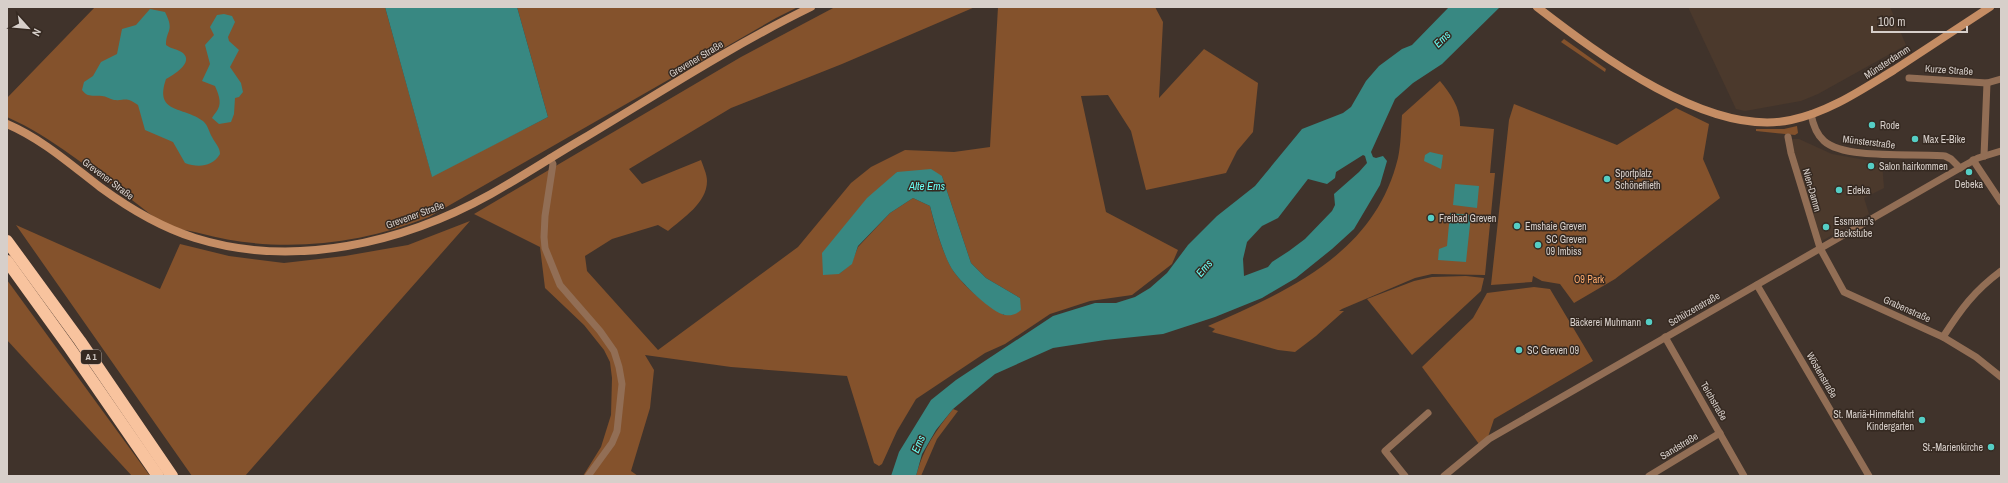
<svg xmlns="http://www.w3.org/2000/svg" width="2008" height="483" viewBox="0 0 2008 483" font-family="'Archivo Narrow',sans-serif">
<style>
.built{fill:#4b392c}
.green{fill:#84522c;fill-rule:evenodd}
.water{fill:#388882;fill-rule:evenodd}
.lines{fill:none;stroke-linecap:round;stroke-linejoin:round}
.street{stroke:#926e55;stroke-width:7}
.secondary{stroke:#c58d64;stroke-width:8}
.highway{stroke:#f8c39e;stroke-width:12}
.poi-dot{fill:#55cec5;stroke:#352921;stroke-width:1.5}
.labels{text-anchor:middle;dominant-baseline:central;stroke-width:3;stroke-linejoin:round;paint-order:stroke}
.shield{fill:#352921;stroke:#a69d97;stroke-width:1}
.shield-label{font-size:9px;font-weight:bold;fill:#d7cfca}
.street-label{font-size:10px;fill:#d7cfca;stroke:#352921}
.poi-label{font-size:10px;fill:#d7cfca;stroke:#352921;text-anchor:start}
.park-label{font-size:10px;fill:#fea96a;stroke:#352921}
.water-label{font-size:11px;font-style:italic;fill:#69fef5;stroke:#352921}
</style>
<rect width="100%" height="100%" fill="#40332b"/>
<g class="built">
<path d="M1688,7h202l16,38 -88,49 -17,7 -56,10 -9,-2z"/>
<path d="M1791,139h8l33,15 50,9 2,25 -20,10 5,16 -49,28 -28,-93z"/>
</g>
<g class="green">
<path d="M95,7h290l47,169 116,-59 -31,-110h281l-22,11 -347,199c-74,29 -153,37 -230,16 -11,-3 -26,-4 -35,-9 -11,-7 -21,-16 -32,-24 -40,-29 -80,-63 -125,-83v-19z"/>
<path d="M835,7h140l-133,57 -111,44 -102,61 13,15 59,-24c2,6 6,14 6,21 0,22 -24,37 -39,50l-10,-6 -46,14 -27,17 2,15 71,79 140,-103 53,-64 20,-16 34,-17 49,2 36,-5 8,-140h157l8,15 -4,76 45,-49 54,34 -5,49 -16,19 -11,22 -80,17 -15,-59 -23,-36 -27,1 25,116 72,38 -6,14 -40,31 -42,6 -40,13 -45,30 -20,9 -69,46 -19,32 -15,33 -3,2 -5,-3 -27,-87 -116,-9 -86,-12 9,15 -4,38 -19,63 7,5h-55l18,-29 10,-32 1,-37 -2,-16 -6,-12 -20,-25 -39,-37 -5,-41 -66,-33 267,-157zM897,172l45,4 29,87 15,15 34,20 -16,17c-18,-11 -37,-25 -50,-43 -10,-14 -20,-49 -24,-66l-17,-8 -23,15 -32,34 -7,17 -12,10z"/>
<path d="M1564,39l42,30 -1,3 -44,-30z"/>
<path d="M1440,81c11,13 21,28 20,45l34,3 -4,44h5l-10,102 -53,-1 -17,4 -73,31 -3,2h5l-28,25 -21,16 -17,-2 -66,-18 3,-3 -7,-3c82,-36 167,-73 190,-168 3,-14 3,-29 4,-43z"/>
<path d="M1514,104l103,41 59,-37 33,16 -6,35 17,39 -105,81 -41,24 -14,-19 -18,-3 -9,-5 -1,6 -41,3 18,-165z"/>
<path d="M1797,126l1,7 -3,2 -39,-4v-2h28z"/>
<path d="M470,221l-225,255h-53l-176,-251 144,64 20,-45 49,12 55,7 61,-7 63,-11z"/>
<path d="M1466,276l18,2 -3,13 -69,64 -45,-56 47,-18 18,-4z"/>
<path d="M7,280l143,196h-18l-125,-136z"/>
<path d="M1534,287l16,2 43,72 -99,58 -6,18 -9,7 -57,-77 51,-49 14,-25z"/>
<path d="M953,409l5,2 -21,28 -16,37h-5c8,-29 19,-44 37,-67z"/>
</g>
<g class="water">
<path d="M385,7h132l31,110 -116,60z"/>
<path d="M1449,7h51l-58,57 -29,19 -18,16 -24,53 2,5 3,1 7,-2 4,5 -7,24 -26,44 -22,20 -36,29 -34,20 -47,19 -52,17 -58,6 -52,8 -58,26 -42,35 -17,21 -14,24 -6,22h-25l8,-24 32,-52 25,-20 97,-64 42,-13h21l19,-6 15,-9 17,-15 21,-28 29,-29 38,-30 47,-57 41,-16 8,-6 15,-26 13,-15 23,-17 10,-4zM1363,155l2,1 2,7 -8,9 -25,22 1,11 -3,6 -27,28 -16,12 -17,11 -4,5 -24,9 -1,-17 4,-17 15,-16 16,-8 30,-39 19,5 8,-6 1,-6z"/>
<path d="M150,9l15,3c10,20 1,17 1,33 5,4 12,4 17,8 11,10 -10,22 -17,26 -12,35 17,27 37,42 5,4 6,11 9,16 3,6 8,10 8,17 -8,13 -22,14 -35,9l-12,-21 -28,-12 -7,-25c-13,-9 -12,-4 -24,-5 -4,-1 -8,-4 -12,-4 -9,-1 -14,2 -20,-6l2,-8 9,-6 8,-14 16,-8 5,-25 14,-4z"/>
<path d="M224,14l8,2 3,6 -7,15 1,4 10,9 -9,17 11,16 2,9 -4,5 -4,1 -1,16 -3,8 -12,2 -7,-6c2,-4 4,-5 6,-9 4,-7 0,-16 -3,-23l-13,-5 8,-17 -5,-19 9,-10 -4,-8 7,-12z"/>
<path d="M1430,152l13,3 -2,14 -17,-8 1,-6z"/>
<path d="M931,169l11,7 29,87 15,15 34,20 1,12c-4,4 -10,6 -16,5 -13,-2 -43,-32 -51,-43 -10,-13 -20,-50 -24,-66l-17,-8 -23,15 -32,33 -6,18 -13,10 -16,1 -1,-22 45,-55 30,-26z"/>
<path d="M1455,184l24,2 -2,22 -24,-3z"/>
<path d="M1450,213l21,2 -5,47 -28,-2 1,-11 8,-3z"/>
</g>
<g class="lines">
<g class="street">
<path d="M1909,78l78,5 14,-4"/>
<path d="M1811,114c2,11 5,20 13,27 21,19 92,12 121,15l6,3 9,9"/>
<path d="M1788,137l3,16 29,95 24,44 99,45 33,20 25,20"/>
<path d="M1984,156l3,-73"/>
<path d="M550,158l3,6 -8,52 -1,21 1,11 15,37 40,46 14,20 5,16 3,17 -5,47 -5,12 -24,33"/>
<path d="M1973,160l28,42"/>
<path d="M1757,285l112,191"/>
<path d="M1665,337l79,139"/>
<path d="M1943,337c18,-28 31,-46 58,-66"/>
<path d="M1405,476l-20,-25 43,-38"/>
<path d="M1444,476l45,-37 471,-271 18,-10 23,-7"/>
<path d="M1649,476l71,-43"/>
</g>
<g class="secondary">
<path d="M1537,7c61,47 172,131 254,113 38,-8 70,-30 103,-50 32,-21 64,-42 96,-63"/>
<path d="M7,124c35,15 63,40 93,63 30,22 60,40 95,51 99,31 208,5 296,-44 32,-18 62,-38 93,-56 75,-45 149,-93 227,-131"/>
</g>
<g class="highway">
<path d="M7,241l73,100 92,135"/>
<path d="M7,261l62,86 89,129"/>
</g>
</g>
<g class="poi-dot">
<circle cx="1872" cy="125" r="4"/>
<circle cx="1915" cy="139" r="4"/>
<circle cx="1871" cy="166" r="4"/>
<circle cx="1969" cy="172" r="4"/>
<circle cx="1607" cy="179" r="4"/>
<circle cx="1839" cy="190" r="4"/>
<circle cx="1431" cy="218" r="4"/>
<circle cx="1517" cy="226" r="4"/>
<circle cx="1826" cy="227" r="4"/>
<circle cx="1538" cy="245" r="4"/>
<circle cx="1649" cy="322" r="4"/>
<circle cx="1519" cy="350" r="4"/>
<circle cx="1922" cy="420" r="4"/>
<circle cx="1991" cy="447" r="4"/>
</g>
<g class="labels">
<rect class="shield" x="81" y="350" width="20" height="14" rx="3"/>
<g class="shield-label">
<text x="91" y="357">A 1</text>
</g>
<g class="street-label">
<text transform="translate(696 59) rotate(-31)">Grevener Straße</text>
<text transform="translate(1887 62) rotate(-33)">Münsterdamm</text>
<text transform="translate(1949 70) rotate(4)">Kurze Straße</text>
<text transform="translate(1869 142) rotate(7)">Münsterstraße</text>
<text transform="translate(108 179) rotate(37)">Grevener Straße</text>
<text transform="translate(1812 190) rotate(74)">Nien-Damm</text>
<text transform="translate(415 215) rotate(-20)">Grevener Straße</text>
<text transform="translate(1694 309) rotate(-30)">Schützenstraße</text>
<text transform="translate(1907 309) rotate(24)">Grabenstraße</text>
<text transform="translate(1822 375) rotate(60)">Wöstenstraße</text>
<text transform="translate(1714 401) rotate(60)">Teichstraße</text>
<text transform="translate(1679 446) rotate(-31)">Sandstraße</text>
</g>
<g class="poi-label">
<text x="1880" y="125">Rode</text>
<text x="1923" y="139">Max E-Bike</text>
<text x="1879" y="166">Salon hairkommen</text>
<text x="1615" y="173">Sportplatz<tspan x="1615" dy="12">Schöneflieth</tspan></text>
<text x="1969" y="184" text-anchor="middle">Debeka</text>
<text x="1847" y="190">Edeka</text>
<text x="1439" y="218">Freibad Greven</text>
<text x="1834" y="221">Essmann's<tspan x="1834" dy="12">Backstube</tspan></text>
<text x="1525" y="226">Emshaie Greven</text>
<text x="1546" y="239">SC Greven<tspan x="1546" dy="12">09 Imbiss</tspan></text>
<text x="1641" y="322" text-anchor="end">Bäckerei Muhmann</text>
<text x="1527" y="350">SC Greven 09</text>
<text x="1914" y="414" text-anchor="end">St. Mariä-Himmelfahrt<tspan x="1914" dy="12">Kindergarten</tspan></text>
<text x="1983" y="447" text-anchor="end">St.-Marienkirche</text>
</g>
<g class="park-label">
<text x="1589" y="279">O9 Park</text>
</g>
<g class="water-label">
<text transform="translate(1442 39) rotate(-44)">Ems</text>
<text x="927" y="186">Alte Ems</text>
<text transform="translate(1204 268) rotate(-49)">Ems</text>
<text transform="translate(918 444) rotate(-67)">Ems</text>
</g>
</g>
<rect width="2008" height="483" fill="none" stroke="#d7cfca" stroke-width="16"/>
<g transform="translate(28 28) rotate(117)" stroke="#352921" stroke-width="3" paint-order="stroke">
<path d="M0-3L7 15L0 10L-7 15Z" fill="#d7cfca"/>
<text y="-6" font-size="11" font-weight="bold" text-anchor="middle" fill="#d7cfca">N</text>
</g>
<path d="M1872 26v6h95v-6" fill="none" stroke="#d7cfca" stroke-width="2"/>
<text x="1878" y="26" font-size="12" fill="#d7cfca" stroke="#352921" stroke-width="3" paint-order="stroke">100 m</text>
</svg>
